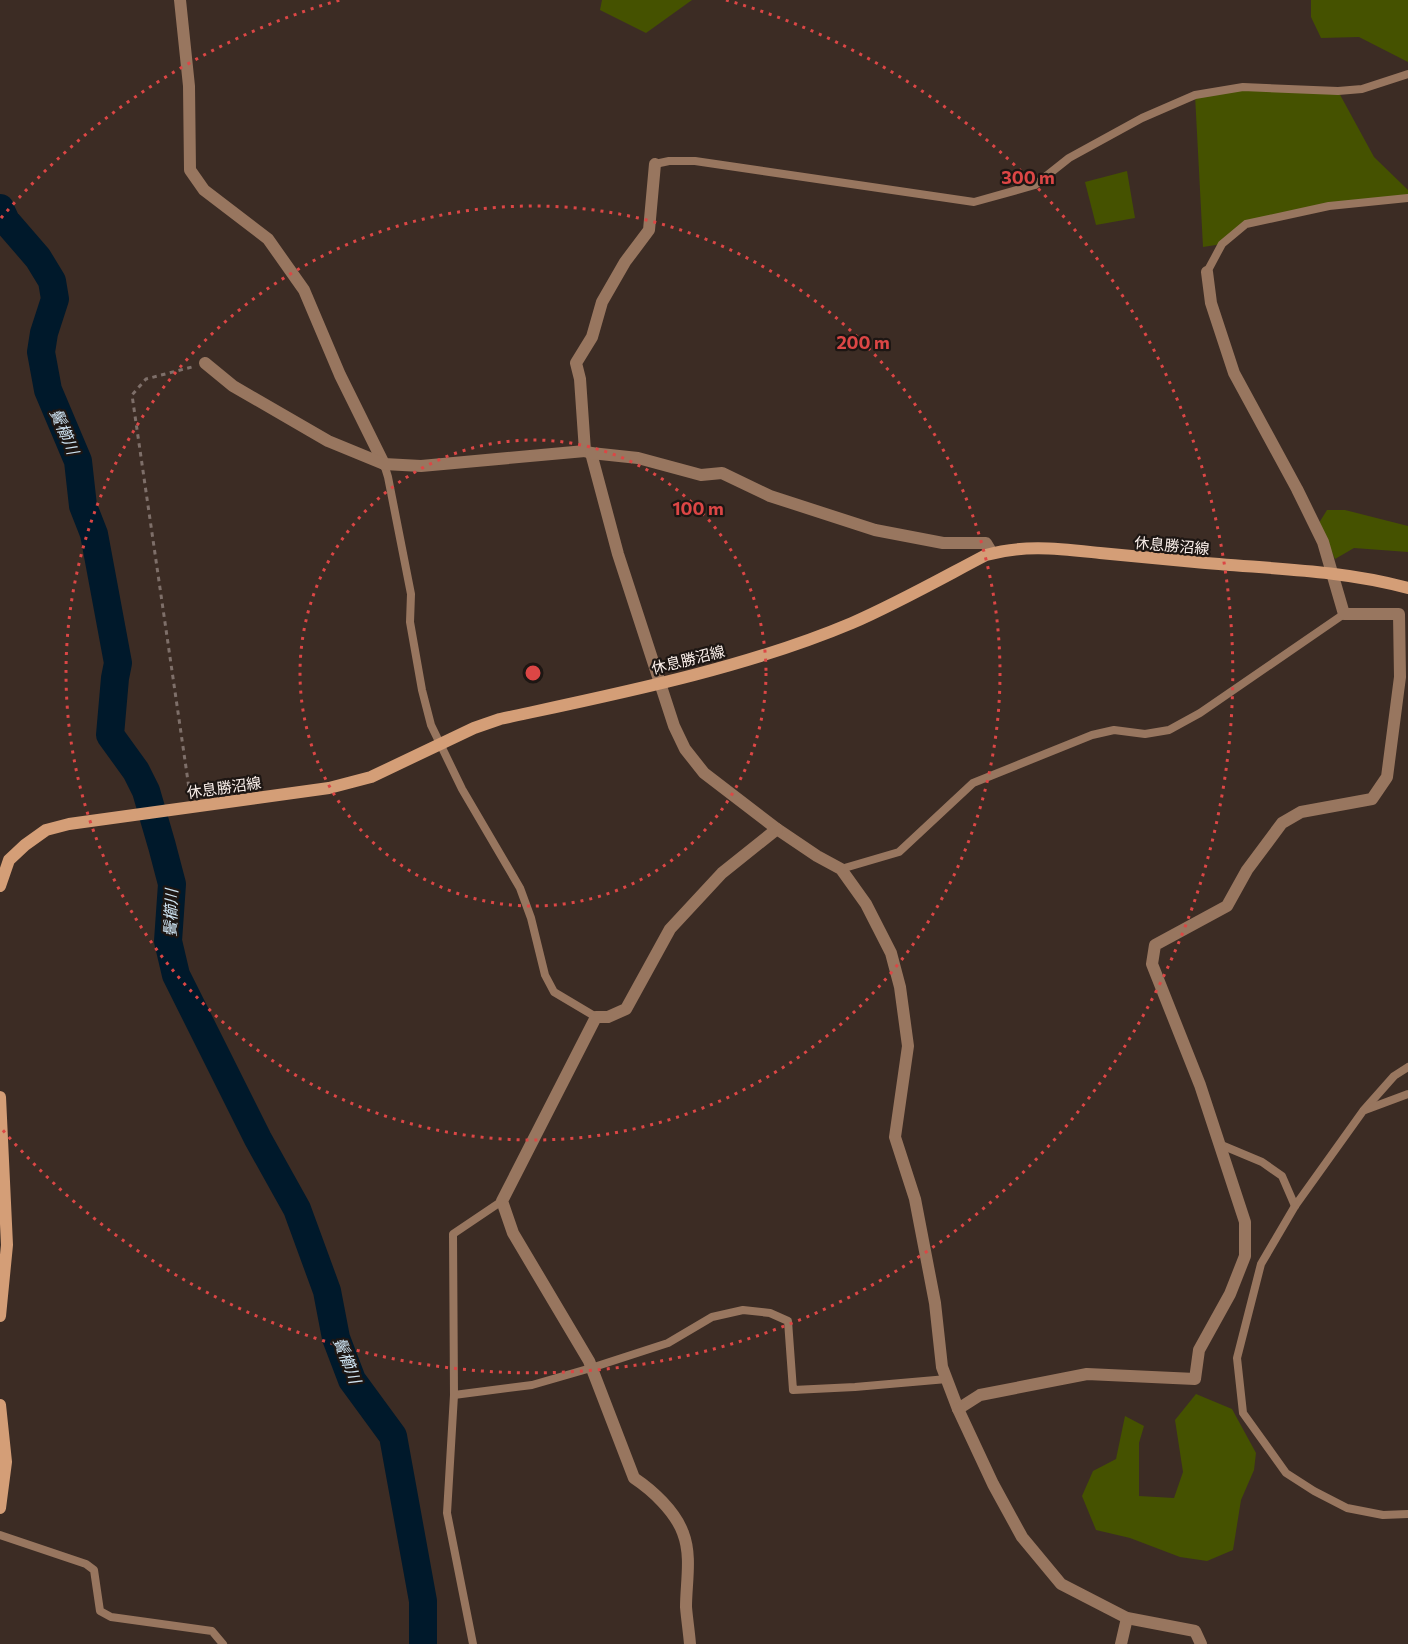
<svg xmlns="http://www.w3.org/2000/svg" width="1408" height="1644" viewBox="0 0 1408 1644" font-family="Commissioner,'Noto Sans JP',sans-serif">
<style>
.green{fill:#455200}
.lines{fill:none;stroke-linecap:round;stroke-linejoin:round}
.river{stroke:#00192b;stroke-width:28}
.path{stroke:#7e6f69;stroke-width:3;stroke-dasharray:4.5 4.5;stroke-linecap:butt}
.service{stroke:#98765f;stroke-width:8}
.minor{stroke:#98765f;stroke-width:12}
.secondary{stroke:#d49e77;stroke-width:12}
.ring{fill:none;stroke:#dc4645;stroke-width:3;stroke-dasharray:3 6}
.labels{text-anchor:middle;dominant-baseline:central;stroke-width:4.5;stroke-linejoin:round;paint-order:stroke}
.street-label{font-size:15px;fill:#fcf1ec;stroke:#1d1613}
.water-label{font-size:16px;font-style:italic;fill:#cfe4f3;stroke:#1d1613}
.centre{fill:#dc4645;stroke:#1d1613;stroke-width:3}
.ring-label{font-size:18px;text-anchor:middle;font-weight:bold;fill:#dc4645;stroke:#1d1613;stroke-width:4.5;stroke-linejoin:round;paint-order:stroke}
</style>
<rect width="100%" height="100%" fill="#3c2c24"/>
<g class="green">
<path d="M602,0h90l-46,33 -46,-23z"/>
<path d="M1311,0h97v62l-49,-25 -38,1 -10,-21z"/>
<path d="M1243,87l95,4 36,66 34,33v8l-79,8 -83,18 -24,20 -19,3 -8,-152z"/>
<path d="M1127,171l8,47 -39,7 -11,-43z"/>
<path d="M1327,510h18l63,16v26l-54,-4 -19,11 -16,-36z"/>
<path d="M1196,1394l36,15 24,44 -2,17 -13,30 -8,50 -26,11 -27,-4 -50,-19 -34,-8 -14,-34 11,-25 23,-12 9,-43 19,10 -5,17v53l35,2 9,-26 -8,-52z"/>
</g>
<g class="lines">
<path class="river" d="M0,208l6,13 32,37 14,23 3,18 -11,34 -3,19 7,38 30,71 5,45 11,28 24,129 -3,15 -5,57 26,36 10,20 16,55 10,38 -4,57 8,34 82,164 39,70 30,82 9,47 16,42 41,56 30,165v43"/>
<path class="path" d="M190,795l-58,-400 14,-16 46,-12"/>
<g class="service">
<path d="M655,164l14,-3h26l279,41 61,-17 34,-27 73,-40 53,-23 48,-8 95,4 24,-2 46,-15"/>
<path d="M1207,272l15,-28 24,-20 83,-18 79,-8"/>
<path d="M384,464l4,13 23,117 -1,28 12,68 9,35 31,64 58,99 11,30 14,57 9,17 42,25"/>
<path d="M841,869l58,-17 74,-69 119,-48 22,-5 31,4 24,-4 31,-17 144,-99"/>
<path d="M1408,1067l-14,9 -31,35 -68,95 -34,58 -24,94 6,55 43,60 28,18 33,17 36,7 25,-1"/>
<path d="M1365,1110l43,-16"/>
<path d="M1219,1144l43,18 20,14 13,30"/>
<path d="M454,1395l78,-10 59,-17 77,-25 44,-26 31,-7 27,3 18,8 5,69 62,-3 92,-8"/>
<path d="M0,1535l86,29 8,6 6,41 11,6 101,14 11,13"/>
<path d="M473,1644l-26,-131 7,-118 -1,-161 49,-33"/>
</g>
<g class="minor">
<path d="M180,0l9,86 1,84 14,20 64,49 36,51 36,85 44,89"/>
<path d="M655,164l-6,66 -24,32 -23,40 -10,35 -16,26 4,16 5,72 6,2 27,101 56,172 11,23 19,24 73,56 40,27 24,13 25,35 25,49 9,34 8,59 -13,91 20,62 20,104 7,64 16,42 35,75 29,53 39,47 66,34 68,13 6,13"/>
<path d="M205,363l28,23 95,55 56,23 37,2 164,-15"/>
<path d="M591,453l47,5 63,17 21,-2 48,23 105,34 68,13h43l6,10"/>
<path d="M958,1409l22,-14 107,-21 108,5 4,-29 31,-56 15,-38v-34l-45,-137 -48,-121 3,-19 72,-39 20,-36 35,-47 19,-11 71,-13 15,-22 13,-100 -1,-63h-55l-21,-72 -26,-53 -63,-116 -23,-70 -4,-31"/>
<path d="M690,1644c-1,-12 -3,-25 -4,-37 0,-24 6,-51 -3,-74 -8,-22 -31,-43 -49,-55l-45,-117 -76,-128 -11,-32 94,-184h12l18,-8 44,-80 52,-56 55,-44"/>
<path d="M1121,1644l6,-26"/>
</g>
<g class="secondary">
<path d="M0,886l9,-26 16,-15 21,-15 23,-6 260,-36 42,-11 103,-49 26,-9c116,-25 243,-50 352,-96 46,-20 90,-45 134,-68 38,-11 75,-6 114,-2 31,3 63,6 95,9 72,7 143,7 213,26"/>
<path d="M0,1097l7,148 -7,71"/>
<path d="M0,1405l6,57 -6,46"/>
</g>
</g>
<g class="ring">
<circle cx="533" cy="673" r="233"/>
<circle cx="533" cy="673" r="467"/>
<path d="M1 218A700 700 0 0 1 340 0M726 0A700 700 0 1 1 1 1128"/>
</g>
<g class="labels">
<g class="street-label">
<text transform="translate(1172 545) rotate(5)">休息勝沼線</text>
<text transform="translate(688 659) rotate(-14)">休息勝沼線</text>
<text transform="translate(224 787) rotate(-8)">休息勝沼線</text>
</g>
<g class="water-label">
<text transform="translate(65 431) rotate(67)">鬢櫛川</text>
<text transform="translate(170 913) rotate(-88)">鬢櫛川</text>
<text transform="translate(348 1360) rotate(69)">鬢櫛川</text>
</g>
</g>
<circle cx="533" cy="673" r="9" class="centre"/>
<g class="ring-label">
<text x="1028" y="184">300 m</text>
<text x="863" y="349">200 m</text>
<text x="698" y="515">100 m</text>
</g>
</svg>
